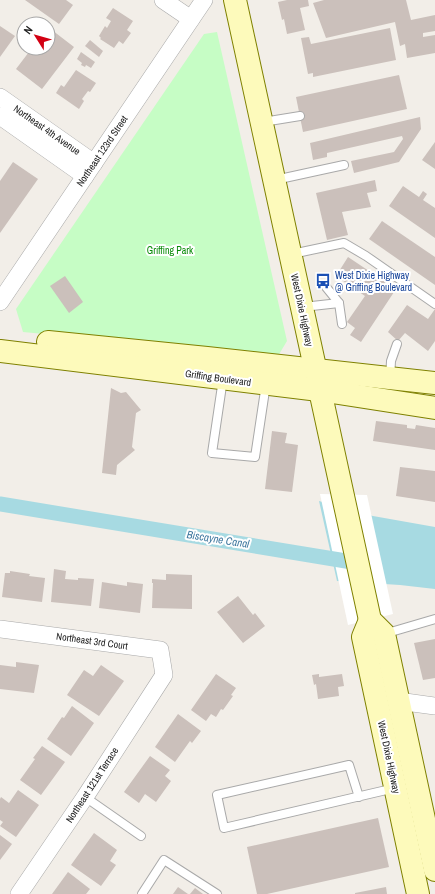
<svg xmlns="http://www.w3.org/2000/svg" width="435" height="894" viewBox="0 0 435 894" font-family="'Archivo Narrow',sans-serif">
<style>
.park{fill:#c6fdc5}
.water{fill:#a7dae2}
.pier{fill:#fff}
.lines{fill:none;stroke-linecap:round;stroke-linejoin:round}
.canal{stroke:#a7dae2;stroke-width:15}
.building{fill:#cbc0bb}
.lane-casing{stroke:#a9a9a9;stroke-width:10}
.street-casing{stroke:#a9a9a9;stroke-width:18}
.secondary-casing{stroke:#7f8100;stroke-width:24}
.lane{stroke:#fff;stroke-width:8}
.street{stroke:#fff;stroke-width:17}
.secondary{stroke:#fdfabb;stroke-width:22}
.labels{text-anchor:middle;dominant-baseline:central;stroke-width:4;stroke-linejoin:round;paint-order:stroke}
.street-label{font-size:10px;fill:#222;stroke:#fff}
.park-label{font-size:10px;fill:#078a06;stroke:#fff}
.transit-label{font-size:10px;fill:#164399;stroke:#fff;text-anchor:start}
.water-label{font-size:11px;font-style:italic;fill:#3f789f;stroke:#fff}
</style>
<rect width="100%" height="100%" fill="#f2eee8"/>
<path class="park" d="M217,32l70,309 -9,15 -255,-24 -7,-23 188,-275z"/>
<path class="water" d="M319,501l54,15 62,11v62l-35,-4 -63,-4z"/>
<path class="pier" d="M320,494l47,1 26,119 -45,11z"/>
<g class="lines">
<path class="canal" d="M0,504l352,58"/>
</g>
<g class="building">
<path d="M25,0h41l7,5 -14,19z"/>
<path d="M287,0h21l1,6 -9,2 5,22 -18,4 -3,-15 -2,1 -4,-18z"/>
<path d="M324,0h82l5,20 24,-5v16l-12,2v4l12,-2v18l-28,5 -2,-14 -5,2 -5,-24 -69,16 -13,-35z"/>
<path d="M113,8l20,13 -6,9 4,3 -8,11 -4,-3 -5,7 -14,-9 1,-1 -2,-2 6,-10 2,2 4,-7 -5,-3z"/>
<path d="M0,26l15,10 -15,21z"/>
<path d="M48,27l26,20 -32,42 -26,-20 16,-21h16z"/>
<path d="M390,28l6,32 -83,17v-4l-5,1 -7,-36 8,-1 2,7z"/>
<path d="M90,40l13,11 -4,6 -14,-11z"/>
<path d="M81,52l14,10 -4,6 -5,-3 -1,2 -4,-2 1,-2 -5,-4z"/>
<path d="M76,70l20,13 -6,9 -2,-1 -6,8 2,2 -5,8 -23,-16 5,-8 3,2z"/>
<path d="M399,75l8,34 -104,23 -7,-35z"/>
<path d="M420,117l1,12 -22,33 -45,11 -3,-12 43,-9 9,-13 -1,-3 -75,17v4l-14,3 -3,-17z"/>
<path d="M435,142v27l-13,-9z"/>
<path d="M13,162l25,17 -38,54v-52z"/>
<path d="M375,180l2,11 -10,2 4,14 -29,5 6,23 -21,5 -11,-47z"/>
<path d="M403,186l16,11 4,-6 4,3 -4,6 12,8v30l-46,-32z"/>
<path d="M382,221l53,36v28l-66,-46z"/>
<path d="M348,257l48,32 -35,53 -11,-7 5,-7 -8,-6 18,-26 -29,-20z"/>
<path d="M65,276l18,26 -14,11 -19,-27z"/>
<path d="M407,305l21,14 7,-10v32l-7,10 -23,-18 -7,8 -10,-9z"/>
<path d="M111,388l10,5 5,-1 15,18 -5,3 -4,34 3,3 -18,15 -1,10 -14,-2z"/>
<path d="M376,421l31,4v3l8,1 1,-4 19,3v22l-62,-9z"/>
<path d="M272,431l15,2 -2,10 13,2 -6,47 -27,-3z"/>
<path d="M400,467l35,4v31l-39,-6z"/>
<path d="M54,569l12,2 -1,8 13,1v-2l16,1 -3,27 -40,-4z"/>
<path d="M10,571l20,3 -1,2 16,2 -3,24 -40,-5 3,-24h5z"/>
<path d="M166,574l26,1v34l-40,-1 1,-25h-1v-4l14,1z"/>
<path d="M102,582l25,4v-4l16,2 -3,29 -41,-5z"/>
<path d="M238,596l15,19 2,-2 10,13 -22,17 -26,-31z"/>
<path d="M435,639v39l-12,2 -9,-37z"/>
<path d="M16,662l23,3 -5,28 -34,-4v-24l16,2z"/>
<path d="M101,665l23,16 -25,35 -32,-21 17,-25 9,6z"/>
<path d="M216,674l20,14 -5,7 2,1 -10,14 -2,-1 -5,8 -5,-3 -5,7 -15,-11z"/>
<path d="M319,674v3l23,-3 2,12 -6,1 1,9 -21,3 -2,-15 -2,1 -2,-10z"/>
<path d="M72,706l22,17 -23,33 -24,-17 15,-22 2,1z"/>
<path d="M178,714l23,17 -9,12 -2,-2 -15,21 -20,-15z"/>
<path d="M42,746l23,16 -24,33 -21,-15 15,-21 -2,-1z"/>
<path d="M150,756l20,14 -5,6 6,5 -15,21 -11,-8 -6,9 -15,-11z"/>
<path d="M18,790l21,15 -23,32 -16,-11 3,-4 -3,-2v-21l1,-2 8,6z"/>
<path d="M378,818l11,49 -122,27h-10l-10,-47z"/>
<path d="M94,833l23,17 -7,11 6,4 -15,21 -30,-21z"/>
<path d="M0,835l12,9 -12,16z"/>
<path d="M68,872l22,17 -4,5h-34z"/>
<path d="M178,887l10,7h-15z"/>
<path d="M386,887l1,7h-32v-1z"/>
<path d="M195,888l8,6h-13z"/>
</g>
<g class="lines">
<defs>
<g id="lane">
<path d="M263,122l37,-6"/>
<path d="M275,180l69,-15"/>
<path d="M292,254l52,-11 22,13 69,48"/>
<path d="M326,287l13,16 3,21"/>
<path d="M303,307l36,-4"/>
<path d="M390,378l1,-17 6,-17"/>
<path d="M223,379l-11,74 43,4 11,-73"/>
<path d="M384,634l51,-15"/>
<path d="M85,797l56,39"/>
<path d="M359,797l-10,-32 -132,30 7,33 171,-40"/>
<path d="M142,894l22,-34 53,34"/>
</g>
<g id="street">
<path d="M163,0l28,19"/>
<path d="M0,97l94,66"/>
<path d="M0,116l85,60"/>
<path d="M0,302l204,-302"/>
<path d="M0,629l160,21 4,25 -79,122 -66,97"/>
<path d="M398,701l37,5"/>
</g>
<g id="secondary">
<path d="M235,0l135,620 14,14 51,236"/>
<path d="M48,342l159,16 228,25"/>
<path d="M0,351l319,39 116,18"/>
<path d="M370,620l-7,17 55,257"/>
</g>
</defs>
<use href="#lane" class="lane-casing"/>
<use href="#street" class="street-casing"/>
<use href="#secondary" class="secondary-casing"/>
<use href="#lane" class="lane"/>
<use href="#street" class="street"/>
<use href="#secondary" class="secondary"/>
</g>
<defs>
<symbol id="bus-bare" viewBox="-9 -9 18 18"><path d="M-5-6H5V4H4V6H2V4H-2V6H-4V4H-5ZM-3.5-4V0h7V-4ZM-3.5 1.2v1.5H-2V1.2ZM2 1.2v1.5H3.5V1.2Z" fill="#1a4fb4" stroke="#fff" stroke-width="2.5" paint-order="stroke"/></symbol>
</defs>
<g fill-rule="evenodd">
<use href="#bus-bare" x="312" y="270" width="22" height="22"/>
</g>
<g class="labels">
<g class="street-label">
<text transform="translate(47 130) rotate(35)">Northeast 4th Avenue</text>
<text transform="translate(102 151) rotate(-56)">Northeast 123rd Street</text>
<text transform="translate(302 310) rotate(78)">West Dixie Highway</text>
<text transform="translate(218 378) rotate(8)">Griffing Boulevard</text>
<text transform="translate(92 641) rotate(8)">Northeast 3rd Court</text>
<text transform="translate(389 757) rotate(78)">West Dixie Highway</text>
<text transform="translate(92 785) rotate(-57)">Northeast 121st Terrace</text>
</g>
<g class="park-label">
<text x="170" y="250">Griffing Park</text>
</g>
<g class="transit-label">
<text x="335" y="275">West Dixie Highway<tspan x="335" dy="12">@ Griffing Boulevard</tspan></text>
</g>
<g class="water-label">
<text transform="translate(218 539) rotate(9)">Biscayne Canal</text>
</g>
</g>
<g transform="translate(36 36) rotate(307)"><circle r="19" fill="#ffffff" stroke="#a7a7a7"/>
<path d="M0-3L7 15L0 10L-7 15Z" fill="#d30013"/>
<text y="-6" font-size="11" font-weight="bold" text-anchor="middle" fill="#222222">N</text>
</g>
</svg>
